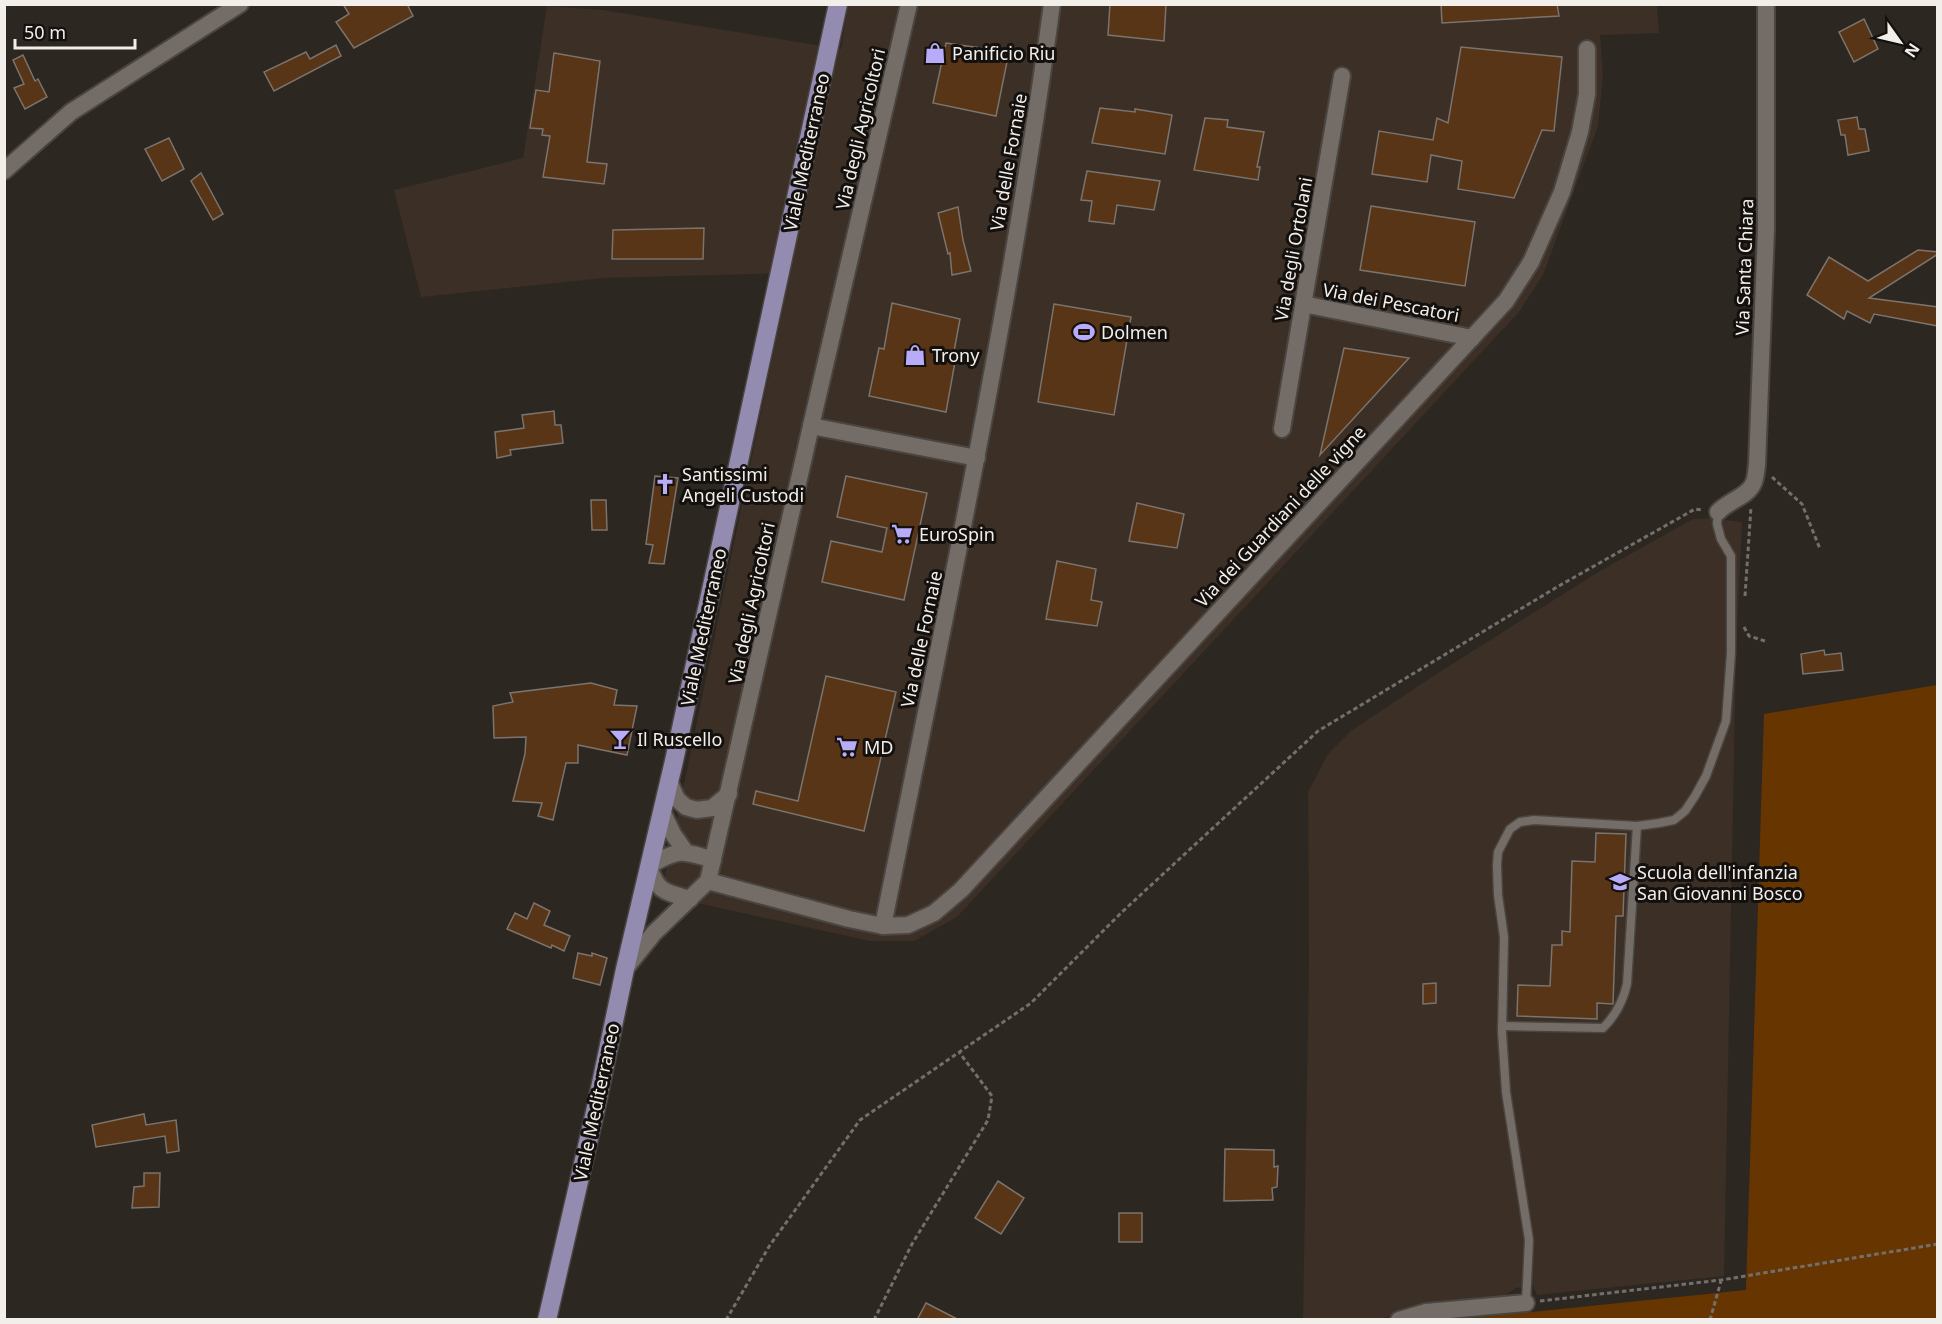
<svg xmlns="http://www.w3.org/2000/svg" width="1942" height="1324" viewBox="0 0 1942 1324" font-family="'Noto Sans',sans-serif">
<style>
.built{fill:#3b2f26}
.green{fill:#673600}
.building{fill:#573516;stroke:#7b736d;stroke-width:1.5}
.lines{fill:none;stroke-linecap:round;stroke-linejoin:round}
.lane-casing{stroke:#4a4541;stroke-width:11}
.street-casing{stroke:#4a4541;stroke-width:20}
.primary-casing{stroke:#4a4541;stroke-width:21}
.path{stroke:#746f6b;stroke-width:3;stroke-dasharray:4.5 3;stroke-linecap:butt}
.lane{stroke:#746d67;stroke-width:8}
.street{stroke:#746d67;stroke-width:16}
.primary{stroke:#948bb0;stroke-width:18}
.labels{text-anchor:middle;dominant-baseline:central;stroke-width:6;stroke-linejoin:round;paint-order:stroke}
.poi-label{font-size:18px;fill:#f2eeea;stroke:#13100e;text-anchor:start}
.street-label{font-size:18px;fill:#f2eeea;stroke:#13100e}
</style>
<rect width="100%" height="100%" fill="#2d2722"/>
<g class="built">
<path d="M848,5h809l2,28 -59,2 3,41 -5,50 -55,149 -24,37 -562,605 -43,24h-44l-209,-46 129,-622 -187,5 -182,19 -27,-107 129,-32 24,-152 56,4 238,39z"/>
<path d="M1709,518l33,4 -6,131 -12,623 -187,19 -4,-10 -17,3 -12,8 -67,5 -56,18 -78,1 6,-358 -1,-170 20,-38 23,-23 90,-60 159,-100 93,-52z"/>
</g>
<path class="green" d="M1937,685v634h-473l282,-29 18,-576z"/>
<g class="building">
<path d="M343,4h64l6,12 -59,32 -18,-26 13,-8z"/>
<path d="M1110,4h56l-2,37 -56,-6z"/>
<path d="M1441,4h116l2,12 -117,7z"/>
<path d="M1864,19l14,30 -24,13 -15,-30z"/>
<path d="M946,43l63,9 -13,64 -63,-13z"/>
<path d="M336,45l5,11 -67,35 -10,-19 42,-20 4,7z"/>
<path d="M1461,47l101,10 -8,74 -12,-1 -28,68 -56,-9 4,-28 -31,-6 -4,27 -55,-8 7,-43 54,9 4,-22 11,5z"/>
<path d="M554,53l46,8 -13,101 20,2 -3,20 -61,-7 7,-41 -8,-1 1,-6 -13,-1 6,-38 13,2z"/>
<path d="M23,55l12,26 3,-2 9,18 -22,12 -11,-21 10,-4 -11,-24z"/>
<path d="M1100,108l35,4v-3l37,6 -7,39 -73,-11z"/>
<path d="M1857,117l2,12h6l4,22 -21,4 -3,-20h-4l-3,-15z"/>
<path d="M1205,118l23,2 -1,7 37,5 -7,35h3l-2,13 -64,-10z"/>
<path d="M169,138l15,31 -22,12 -17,-32z"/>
<path d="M1087,171l73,10 -6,29 -37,-5 -3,19 -25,-3 3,-20 -11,-1z"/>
<path d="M201,173l22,41 -10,6 -22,-39z"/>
<path d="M1371,206l104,16 -10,64 -105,-16z"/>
<path d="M958,207l5,33 8,31 -19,4 -2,-22 -2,1 -10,-41z"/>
<path d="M704,228l-1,31h-91l1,-29z"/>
<path d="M1918,250l20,2v2l-69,44 69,9v19l-64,-12 -4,9 -23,-12 -3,8 -37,-24 22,-38 39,24z"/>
<path d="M892,303l68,16 -8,43h3l-9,50 -77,-16 10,-48 5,1z"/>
<path d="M1054,304l77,13 -17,98 -76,-13z"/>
<path d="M1344,348l65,10 -89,97z"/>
<path d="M554,411l1,14h6l2,18 -53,7 1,5 -14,3 -2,-26 29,-4 -2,-13z"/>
<path d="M655,476l23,2 -14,86 -15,-1 4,-18 -7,-1z"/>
<path d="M846,476l81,17 -23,107 -82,-18 9,-41 51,11 5,-24 -50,-11z"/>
<path d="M591,500h15l1,30h-15z"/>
<path d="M1137,503l47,11 -7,34 -48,-7z"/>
<path d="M1057,561l39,8 -5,31 11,2 -5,24 -51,-7z"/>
<path d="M1824,650l1,5 16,-2 2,17 -40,4 -2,-20z"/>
<path d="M826,676l70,16 -32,139 -111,-27 3,-13 42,10z"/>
<path d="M591,683l26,7 -3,15 23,1 -10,49 -49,-10v18h-12l-13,57 -15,-4 4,-13 -29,-2 12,-47 1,-17 -32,1 -1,-32 20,-4 -3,-9z"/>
<path d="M1596,833l30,1 -3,82h-7l-3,88 -16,-1v16l-80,-3 1,-31 32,1 2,-41h10v-14l8,1 2,-71 23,1z"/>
<path d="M534,903l16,8 -6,14 26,11 -6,15 -12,-6 -1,3 -44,-19 8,-16 12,6z"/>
<path d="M578,953l14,3v-3l15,5 -7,27 -27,-7z"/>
<path d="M1436,983v20l-13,1v-20z"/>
<path d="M144,1114l2,11 30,-5 3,31 -12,2 -2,-17 -69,11 -4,-22z"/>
<path d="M1225,1149l49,1v17l4,-1 -1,21 -5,1 1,12 -49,1z"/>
<path d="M144,1173h16l-1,34 -27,1 2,-21 10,-1z"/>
<path d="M998,1181l26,17 -23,36 -26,-16z"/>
<rect x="1119" y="1213" width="23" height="29"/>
<path d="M926,1303l33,17h-42z"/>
</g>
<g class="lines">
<defs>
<g id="lane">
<path d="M1502,1026l101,2c13,-13 20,-26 24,-44l10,-158"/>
<path d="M1526,1303l3,-63 -23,-148 -4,-60 2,-95 -6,-42 -1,-30 1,-13 12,-23 10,-7 14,-2 103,6 22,-3 15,-3 11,-9 10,-15 11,-20 20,-55 5,-68v-97l-10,-17 -4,-15 1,-12"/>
</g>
<g id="street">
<path d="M4,171l67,-59 169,-108"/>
<path d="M1303,304l169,34"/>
<path d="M811,426l166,32"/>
<path d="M1282,429l60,-353"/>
<path d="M1718,512c10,-11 30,-16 35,-28 3,-5 3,-13 4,-19l9,-236v-225"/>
<path d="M669,781l8,18 9,8 11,3 15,-2 17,-14"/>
<path d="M662,811l11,23 12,17"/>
<path d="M708,881l141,38 34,7 25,-1 26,-12 27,-23 545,-589 25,-39 31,-70 18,-60 7,-38v-45"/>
<path d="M690,899c-25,-7 -33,-7 -41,-33 29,-17 33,-16 64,-6"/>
<path d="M883,926c61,-306 127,-612 169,-922"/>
<path d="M625,969l29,-36 54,-52 103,-455 98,-422"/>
<path d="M1399,1320l27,-8 100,-9"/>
</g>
<path id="primary" d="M547,1320l48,-208 30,-143 49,-208 164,-757"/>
</defs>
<use href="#lane" class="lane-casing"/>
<use href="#street" class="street-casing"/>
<use href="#primary" class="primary-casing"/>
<g class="path">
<path d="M1772,477l30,27 18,45"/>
<path d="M1745,596l6,-89"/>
<path d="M1744,627l5,9 16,5"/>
<path d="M1540,1301l181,-21 217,-36"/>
<path d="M726,1320l44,-75 90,-125 171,-117 91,-91 196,-181 239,-144 138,-78 7,1"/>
<path d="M874,1320l38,-76 76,-124 4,-24 -33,-44"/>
<path d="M1710,1320l11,-39"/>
</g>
<use href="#lane" class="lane"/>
<use href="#street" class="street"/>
<use href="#primary" class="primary"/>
</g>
<defs>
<symbol id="shop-bare" viewBox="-9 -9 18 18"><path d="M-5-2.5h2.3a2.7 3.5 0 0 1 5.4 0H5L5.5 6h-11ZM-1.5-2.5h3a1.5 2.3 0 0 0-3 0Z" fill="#b8abf7" stroke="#13100e" stroke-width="2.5" paint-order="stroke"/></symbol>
<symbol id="stadium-bare" viewBox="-9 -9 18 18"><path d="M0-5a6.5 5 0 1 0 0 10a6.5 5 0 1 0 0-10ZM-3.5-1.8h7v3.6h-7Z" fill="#b8abf7" stroke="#13100e" stroke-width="2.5" paint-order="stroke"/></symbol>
<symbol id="church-bare" viewBox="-9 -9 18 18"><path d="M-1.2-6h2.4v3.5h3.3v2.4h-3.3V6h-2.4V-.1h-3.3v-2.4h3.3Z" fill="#b8abf7" stroke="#13100e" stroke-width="2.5" paint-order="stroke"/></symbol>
<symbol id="supermarket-bare" viewBox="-9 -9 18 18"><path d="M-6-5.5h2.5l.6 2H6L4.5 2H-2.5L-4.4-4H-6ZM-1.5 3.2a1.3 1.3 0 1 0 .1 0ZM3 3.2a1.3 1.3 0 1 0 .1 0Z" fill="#b8abf7" stroke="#13100e" stroke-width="2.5" paint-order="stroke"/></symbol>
<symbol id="bar-bare" viewBox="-9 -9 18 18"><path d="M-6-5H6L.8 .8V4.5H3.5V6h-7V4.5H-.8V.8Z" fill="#b8abf7" stroke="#13100e" stroke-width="2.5" paint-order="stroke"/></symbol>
<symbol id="school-bare" viewBox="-9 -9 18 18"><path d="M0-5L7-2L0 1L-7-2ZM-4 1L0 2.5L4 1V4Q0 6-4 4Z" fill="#b8abf7" stroke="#13100e" stroke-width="2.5" paint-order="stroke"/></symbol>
</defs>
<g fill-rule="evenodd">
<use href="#shop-bare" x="920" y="38" width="30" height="30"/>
<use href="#stadium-bare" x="1069" y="317" width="30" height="30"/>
<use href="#shop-bare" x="900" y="340" width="30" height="30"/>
<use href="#church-bare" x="650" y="469" width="30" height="30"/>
<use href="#supermarket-bare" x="887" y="519" width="30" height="30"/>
<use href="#bar-bare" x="605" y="724" width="30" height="30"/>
<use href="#supermarket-bare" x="832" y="732" width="30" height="30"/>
<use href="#school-bare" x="1605" y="867" width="30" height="30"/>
</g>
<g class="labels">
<g class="poi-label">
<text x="952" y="53">Panificio Riu</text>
<text x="1101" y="332">Dolmen</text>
<text x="932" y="355">Trony</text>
<text x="682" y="474">Santissimi<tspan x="682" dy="21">Angeli Custodi</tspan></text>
<text x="919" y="534">EuroSpin</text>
<text x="637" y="739">Il Ruscello</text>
<text x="864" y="747">MD</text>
<text x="1637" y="872">Scuola dell'infanzia<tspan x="1637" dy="21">San Giovanni Bosco</tspan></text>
</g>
<g class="street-label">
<text transform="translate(860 129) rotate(-77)">Via degli Agricoltori</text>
<text transform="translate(806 152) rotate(-78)">Viale Mediterraneo</text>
<text transform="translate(1008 162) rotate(-80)">Via delle Fornaie</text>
<text transform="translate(1293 249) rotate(-80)">Via degli Ortolani</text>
<text transform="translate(1744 267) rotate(-88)">Via Santa Chiara</text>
<text transform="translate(1391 302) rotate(11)">Via dei Pescatori</text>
<text transform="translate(1280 516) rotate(-47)">Via dei Guardiani delle vigne</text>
<text transform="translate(751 603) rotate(-78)">Via degli Agricoltori</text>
<text transform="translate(703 627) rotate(-78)">Viale Mediterraneo</text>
<text transform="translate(921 639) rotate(-78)">Via delle Fornaie</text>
<text transform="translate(596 1102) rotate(-78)">Viale Mediterraneo</text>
</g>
</g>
<rect width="1942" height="1324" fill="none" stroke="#f2eeea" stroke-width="12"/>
<g transform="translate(1900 42) rotate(124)" stroke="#13100e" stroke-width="4.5" paint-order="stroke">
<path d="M0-4.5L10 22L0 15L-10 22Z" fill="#f2eeea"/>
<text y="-9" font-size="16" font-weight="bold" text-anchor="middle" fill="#f2eeea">N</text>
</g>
<path d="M15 39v9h120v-9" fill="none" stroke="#f2eeea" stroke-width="3"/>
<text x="24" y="39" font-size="18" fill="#f2eeea" stroke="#13100e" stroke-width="4.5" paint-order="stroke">50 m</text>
</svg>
